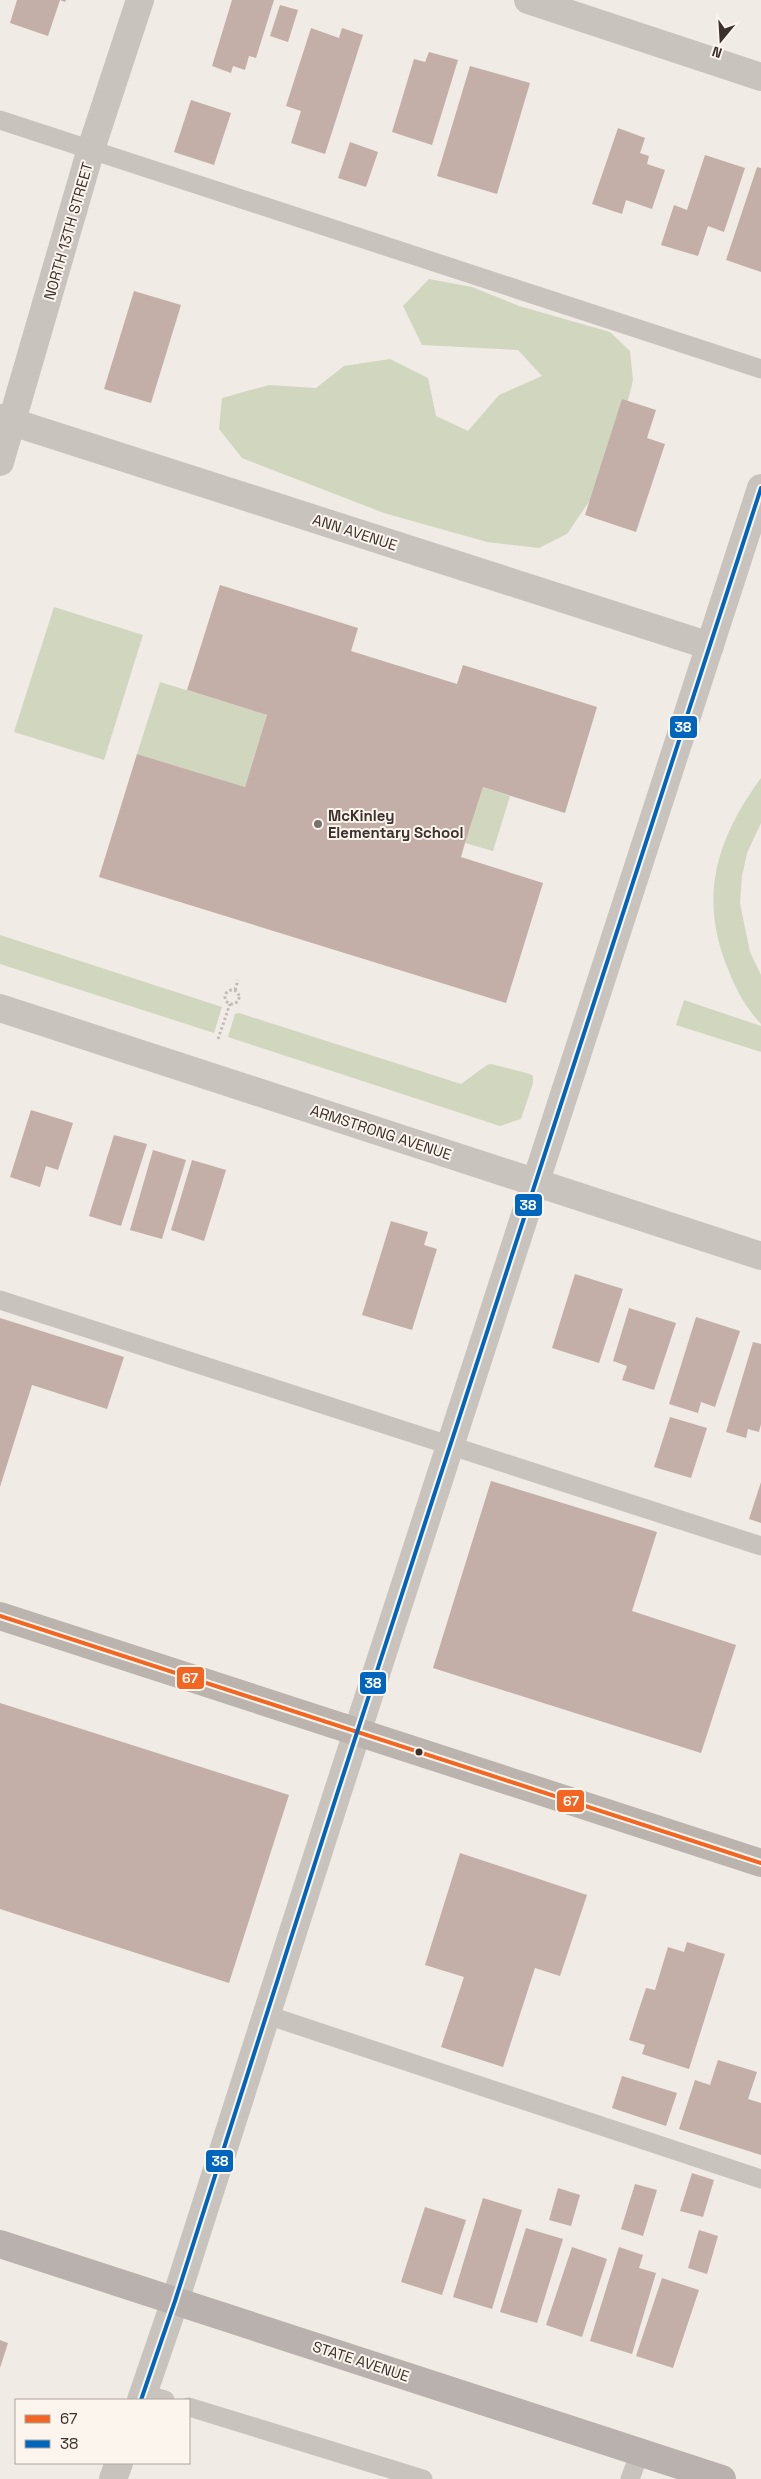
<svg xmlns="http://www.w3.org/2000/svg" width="761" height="2479" viewBox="0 0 761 2479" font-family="'Space Grotesk',sans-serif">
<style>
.green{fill:#d1d6bf}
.building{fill:#c3afa7}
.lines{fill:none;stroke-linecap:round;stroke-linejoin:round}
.path{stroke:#c2bbb6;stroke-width:3;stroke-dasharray:2.5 2.5;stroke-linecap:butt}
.service{stroke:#c9c3be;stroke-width:19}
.minor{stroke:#c9c3be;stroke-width:28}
.tertiary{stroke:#c9c3be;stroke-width:28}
.secondary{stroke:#bab3ae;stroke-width:28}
.primary{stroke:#b8b1ad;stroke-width:28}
.bus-1-casing{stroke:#fbf5ee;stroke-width:8}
.bus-2-casing{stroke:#fbf5ee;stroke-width:8}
.bus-1{stroke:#f26522;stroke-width:4}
.bus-2{stroke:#0065bd;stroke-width:4}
.poi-dot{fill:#7a716c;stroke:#fbf5ee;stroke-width:2}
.bus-dot{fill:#3b302b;stroke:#fbf5ee;stroke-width:2}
.labels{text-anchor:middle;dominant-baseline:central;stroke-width:4;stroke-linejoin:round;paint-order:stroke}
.street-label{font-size:15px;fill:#3b302b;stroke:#fbf5ee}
.poi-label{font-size:15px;font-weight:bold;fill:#3b302b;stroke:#fbf5ee;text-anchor:start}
.line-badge{stroke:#fbf5ee;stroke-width:2}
.badge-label{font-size:14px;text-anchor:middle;font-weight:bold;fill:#fff}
</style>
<rect width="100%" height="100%" fill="#f0ebe5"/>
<g class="green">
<path d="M429,279l43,8 47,19 91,26 20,19 3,29 -14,57 -22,53 -30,44 -28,14 -52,-6 -103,-29 -142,-55 -23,-29 3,-31 47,-13 47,3 28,-22 46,-7 38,19 8,38 32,15 31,-36 43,-19 -24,-26 -96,-5 -19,-39z"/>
<path d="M54,607l89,28 -39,125 -90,-28z"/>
<path d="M160,682l107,33 -22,72 -108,-33z"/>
<path d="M761,778v45l-14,30 -5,23 -2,27 10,49 11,23v49c-15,-16 -25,-34 -33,-55 -30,-72 -11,-131 33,-191z"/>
<path d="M483,787l27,9 -17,55 -28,-8z"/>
<path d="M0,935l222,72 -8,26 -214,-69z"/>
<path d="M684,1000l77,26v26l-85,-27z"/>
<path d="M239,1013l222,71 26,-19 4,-1 39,10 3,2v7l-12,36 -21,7 -272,-89 7,-23z"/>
</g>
<g class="building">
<path d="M17,0h49l-1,2 -5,-2 -12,36 -38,-13z"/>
<path d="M232,0h42l-18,58 -7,-2 -4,14 -12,-4 -2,7 -19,-7z"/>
<path d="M280,5l18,5 -10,32 -18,-6z"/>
<path d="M311,28l28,10 3,-10 21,7 -38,119 -34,-11 10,-32 -15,-5z"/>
<path d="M429,52l29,8 -26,85 -40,-13 22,-73 11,3z"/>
<path d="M470,66l60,17 -33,111 -60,-18z"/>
<path d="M191,100l40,13 -17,52 -40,-13z"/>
<path d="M618,128l27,10 -5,15 9,3 -2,8 18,6 -13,39 -26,-9 -4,14 -30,-10z"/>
<path d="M350,142l28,10 -12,35 -28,-9z"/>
<path d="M705,155l40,13 -21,64 -16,-6 -10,30 -37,-11 13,-40 13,5z"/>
<path d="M757,167l4,1v104l-35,-12z"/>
<path d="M134,291l47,14 -30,98 -47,-14z"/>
<path d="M622,399l34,11 -9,28 18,6 -29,88 -51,-17z"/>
<path d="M220,585l138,43 -7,23 106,33 6,-19 134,42 -32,106 -82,-26 -18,56 -4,14 82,26 -37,120 -407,-126 38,-123 108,33 22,-72 -80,-25z"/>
<path d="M31,1110l42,13 -15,47 -12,-4 -6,21 -30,-10z"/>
<path d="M114,1135l33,9 -26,82 -32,-10z"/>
<path d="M153,1150l33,10 -24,79 -32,-9z"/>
<path d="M192,1160l34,10 -22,71 -33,-11z"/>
<path d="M391,1221l37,11 -4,13 13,4 -25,81 -50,-15z"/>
<path d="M575,1274l48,15 -24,74 -47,-15z"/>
<path d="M629,1308l47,15 -22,67 -32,-10 5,-14 -14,-5z"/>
<path d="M696,1317l44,14 -25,76 -14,-5 -3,11 -29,-9z"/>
<path d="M0,1318l124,39 -17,52 -75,-24 -32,102z"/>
<path d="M753,1342l8,2v80l-2,8 -11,-3 -2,9 -20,-6z"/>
<path d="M670,1417l37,11 -16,50 -37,-11z"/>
<path d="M491,1481l166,51 -25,79 104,34 -35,108 -268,-85z"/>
<path d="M761,1482v41l-12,-4z"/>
<path d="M0,1703l289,92 -60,188 -229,-74z"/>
<path d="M460,1853l127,42 -27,81 -25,-8 -32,99 -62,-20 23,-70 -39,-12z"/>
<path d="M687,1942l38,12 -36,115 -47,-15 3,-9 -16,-5 17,-52 9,2 13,-43 16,5z"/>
<path d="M718,2060l39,12 -9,27 13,4v52l-82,-26 16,-49 15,5z"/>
<path d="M622,2076l55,17 -11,33 -54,-18z"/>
<path d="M692,2173l22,7 -11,37 -23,-6z"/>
<path d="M635,2184l22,6 -14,46 -22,-7z"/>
<path d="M558,2188l22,7 -9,31 -22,-6z"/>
<path d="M483,2198l39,12 -30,99 -39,-12z"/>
<path d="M425,2207l41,13 -24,75 -41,-13z"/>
<path d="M526,2228l37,11 -26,84 -37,-11z"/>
<path d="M699,2230l19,6 -11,38 -19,-6z"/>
<path d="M572,2247l35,12 -25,78 -36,-12z"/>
<path d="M619,2247l24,8 -4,13 17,5 -24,81 -42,-13z"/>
<path d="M662,2278l37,12 -26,78 -37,-12z"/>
<path d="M0,2340l8,3 -8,25z"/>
</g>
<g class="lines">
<g class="path">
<circle cx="232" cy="997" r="7"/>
<path d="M235,990l3,-10"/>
<path d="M218,1039l12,-35"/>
</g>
<g class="service">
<path d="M0,120l761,249"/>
<path d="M0,1300l761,246"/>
<path d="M267,2015l494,164"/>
<path d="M143,2394l22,6"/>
<path d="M189,2407l234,72"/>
<path d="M630,2479l10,-27"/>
</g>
<g class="minor">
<path d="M528,0l233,77"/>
<path d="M0,418l710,228"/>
<path d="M0,1008l761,248"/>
<path d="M141,2400l34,-99 163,-510 423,-1303"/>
<path d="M113,2479l6,-16"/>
</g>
<path class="tertiary" d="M0,462l91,-313 49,-149"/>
<path class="secondary" d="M0,1616l761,247"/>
<path class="primary" d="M0,2244l722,235"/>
<defs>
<path id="bus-1" d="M0,1616l761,247"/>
<path id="bus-2" d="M141,2400l34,-99 163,-510 423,-1303"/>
</defs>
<use href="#bus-1" class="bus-1-casing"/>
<use href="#bus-2" class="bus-2-casing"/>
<use href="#bus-1" class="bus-1"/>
<use href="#bus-2" class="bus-2"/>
</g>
<circle class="poi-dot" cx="318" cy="824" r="5"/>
<circle class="bus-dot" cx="419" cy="1752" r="4.5"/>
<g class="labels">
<g class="street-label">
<text transform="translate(68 231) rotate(-74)">NORTH 13TH STREET</text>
<text transform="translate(355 532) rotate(18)">ANN AVENUE</text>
<text transform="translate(381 1132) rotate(18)">ARMSTRONG AVENUE</text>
<text transform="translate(361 2361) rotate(18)">STATE AVENUE</text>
</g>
<g class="poi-label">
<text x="328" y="815">McKinley<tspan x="328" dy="17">Elementary School</tspan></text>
</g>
</g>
<g class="line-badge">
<rect x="669" y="715" width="29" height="24" rx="5" fill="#0065bd"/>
<rect x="514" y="1193" width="29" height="24" rx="5" fill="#0065bd"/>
<rect x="176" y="1666" width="29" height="24" rx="5" fill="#f26522"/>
<rect x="359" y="1671" width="28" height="24" rx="5" fill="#0065bd"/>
<rect x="556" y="1789" width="29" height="24" rx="5" fill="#f26522"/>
<rect x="205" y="2149" width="29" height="24" rx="5" fill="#0065bd"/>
</g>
<g class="badge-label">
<text x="683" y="732">38</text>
<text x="528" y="1210">38</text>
<text x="190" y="1683">67</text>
<text x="373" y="1688">38</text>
<text x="571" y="1806">67</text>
<text x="220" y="2166">38</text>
</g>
<rect x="15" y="2399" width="175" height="65" fill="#fbf5ee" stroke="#aea6a0"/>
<rect x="25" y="2415" width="25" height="8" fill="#f26522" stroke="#aea6a0"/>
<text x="60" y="2424" font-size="15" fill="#3b302b">67</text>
<rect x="25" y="2440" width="25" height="8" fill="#0065bd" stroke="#aea6a0"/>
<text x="60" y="2449" font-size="15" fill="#3b302b">38</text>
<g transform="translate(721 40) rotate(198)" stroke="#fbf5ee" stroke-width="4" paint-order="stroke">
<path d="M0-4L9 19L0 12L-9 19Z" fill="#3b302b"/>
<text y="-8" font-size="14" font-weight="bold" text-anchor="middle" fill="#3b302b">N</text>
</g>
</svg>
